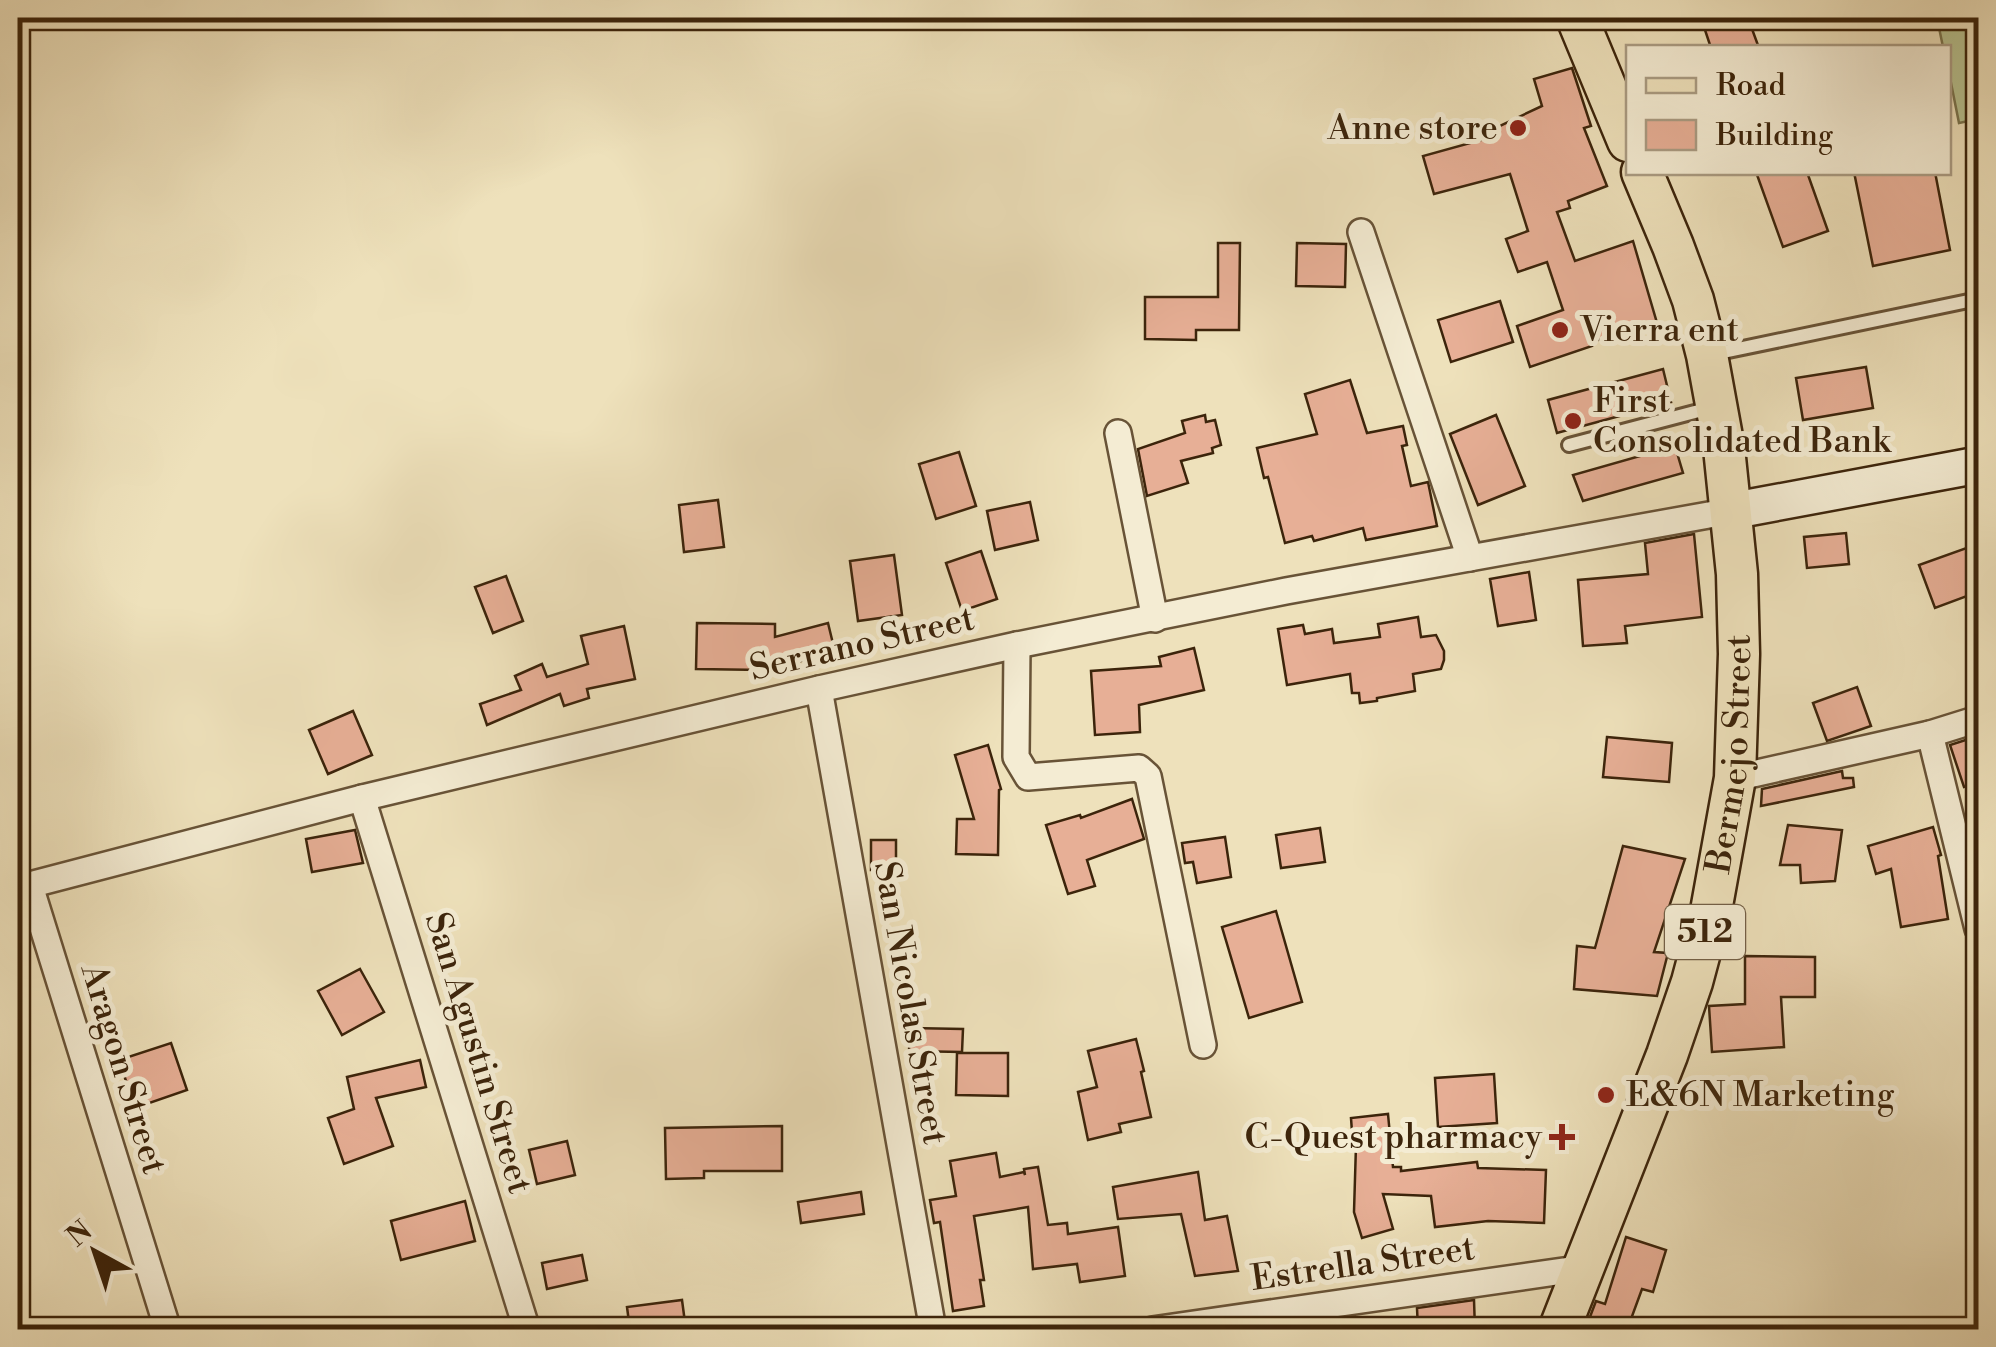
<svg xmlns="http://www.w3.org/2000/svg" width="1996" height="1347" viewBox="0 0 1996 1347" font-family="'Libre Bodoni',serif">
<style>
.pitch{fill:#b8c391;stroke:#7a744e;stroke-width:2.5}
.building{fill:#e7af96;stroke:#3c240b;stroke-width:2.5}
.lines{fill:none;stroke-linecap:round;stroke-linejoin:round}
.lane-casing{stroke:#685337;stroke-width:18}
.street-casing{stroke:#685337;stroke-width:30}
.secondary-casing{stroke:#3c240b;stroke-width:40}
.primary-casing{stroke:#3c240b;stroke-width:45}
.lane{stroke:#f4ecd3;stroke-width:12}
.street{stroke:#f4ecd3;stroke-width:25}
.secondary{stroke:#f4ecd3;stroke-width:35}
.primary{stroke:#eee1bb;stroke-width:40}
.poi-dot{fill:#8f2418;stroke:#f4ecd3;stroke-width:4}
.labels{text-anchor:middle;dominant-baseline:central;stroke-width:10;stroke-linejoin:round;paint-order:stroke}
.shield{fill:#f4ecd3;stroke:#736047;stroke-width:2.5}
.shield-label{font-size:32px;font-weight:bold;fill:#3c240b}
.poi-label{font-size:35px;fill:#3c240b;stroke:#f4ecd3;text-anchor:start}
.street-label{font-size:35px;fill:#3c240b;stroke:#f4ecd3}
</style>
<rect width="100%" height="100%" fill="#eee1bb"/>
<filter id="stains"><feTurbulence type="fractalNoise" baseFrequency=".002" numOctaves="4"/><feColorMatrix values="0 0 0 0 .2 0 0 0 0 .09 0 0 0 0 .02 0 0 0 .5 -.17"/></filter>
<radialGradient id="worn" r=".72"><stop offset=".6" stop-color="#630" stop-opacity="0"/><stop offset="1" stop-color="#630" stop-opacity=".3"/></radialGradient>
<path class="pitch" d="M1937,18h41v101l-19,4 -10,-50 -1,-25 -5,-1z"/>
<g class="building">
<path d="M1701,18h47l11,30h-48z"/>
<path d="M1572,68l19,58 -7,2 23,58 -39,15 2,7 -13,4 18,49 58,-20 24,82 -66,19 1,4 -62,21 -13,-41 46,-16 -16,-48 -29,10 -12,-33 22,-8 -18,-57 -76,20 -11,-38 69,-19 -3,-6 53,-25 -8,-27z"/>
<path d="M1756,172h51l21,59 -45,16z"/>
<path d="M1854,172h81l15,78 -77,16z"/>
<path d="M1218,243h22l-1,87h-43v10l-51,-1v-42h73z"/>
<path d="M1297,243l49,1 -1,43 -49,-1z"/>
<path d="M1500,301l13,41 -62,20 -13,-42z"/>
<path d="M1866,367l7,41 -70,12 -7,-42z"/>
<path d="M1663,369l8,33 -114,31 -9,-33z"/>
<path d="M1350,380l17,53 36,-7 4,19 -5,1 9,40 17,-4 9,44 -71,14 -3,-12 -49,13 -2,-5 -27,7 -17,-66 -4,1 -7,-30 60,-14 -12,-40z"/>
<path d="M1205,415l1,7 9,-2 6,25 -9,3 1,5 -32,8 7,22 -41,13 -9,-47 47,-16 -3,-12z"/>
<path d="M1496,415l29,71 -47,19 -28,-71z"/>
<path d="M1675,446l8,27 -100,28 -10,-26z"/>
<path d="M959,452l17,54 -40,13 -17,-55z"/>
<path d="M718,500l6,47 -40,5 -5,-47z"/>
<path d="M1030,502l8,38 -43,10 -8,-39z"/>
<path d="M1846,533l3,31 -42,4 -3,-31z"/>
<path d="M1694,534l8,83 -77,9 2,17 -44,3 -5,-66 70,-6 -3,-31z"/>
<path d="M1972,546l6,18v28l-43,16 -16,-43z"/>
<path d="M981,551l16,48 -35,12 -16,-48z"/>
<path d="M894,555l8,60 -44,6 -8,-60z"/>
<path d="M1529,572l7,48 -38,6 -8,-47z"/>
<path d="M506,576l17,45 -30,12 -18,-46z"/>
<path d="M1418,617l3,20 15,-2 8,16v9l-3,9 -28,5 2,17 -38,7v3l-17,2 -1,-10h-7l-2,-19 -63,11 -9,-56 25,-4 2,9 27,-5 2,14 46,-6 -2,-13z"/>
<path d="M697,623l78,1v13l53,-14 7,29 -68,18 -71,-1z"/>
<path d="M624,626l11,53 -48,10 2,9 -25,8 -4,-12 -73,31 -7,-21 41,-14 -6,-14 27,-12 5,13 41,-13 -7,-28z"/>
<path d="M1194,648l10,42 -65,15 1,27 -45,3 -4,-64 70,-5 -2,-9z"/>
<path d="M1857,687l14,39 -44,15 -14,-38z"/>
<path d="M353,711l19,44 -44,19 -19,-44z"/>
<path d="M1978,736v47l-14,4 -14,-42z"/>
<path d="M1607,737l65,6 -3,39 -66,-5z"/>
<path d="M988,745l13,44 -2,1 -1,65 -42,-1 1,-35h17l-19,-64z"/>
<path d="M1842,771l1,7h10l1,9 -93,19 1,-17z"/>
<path d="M1132,799l12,40 -57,21 8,26 -27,8 -22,-69 34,-10 1,3z"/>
<path d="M1788,825l54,5 -7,51 -34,2 -1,-18h-20z"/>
<path d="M1933,827l8,28 -3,1 10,63 -47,8 -10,-58 -15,5 -8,-28z"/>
<path d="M1320,828l5,34 -44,6 -5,-33z"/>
<path d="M355,830l8,33 -51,9 -6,-33z"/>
<path d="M1225,837l6,40 -34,6 -4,-21 -8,1 -3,-20z"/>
<path d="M871,840h25v31l-25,-1z"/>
<path d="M1623,846l62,13 -31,93 14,1 -11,43 -83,-7 3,-43 18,2z"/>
<path d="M1276,911l26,91 -53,16 -27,-91z"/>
<path d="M1745,956l70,1v40h-34l3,50 -72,5 -3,-46 36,-2z"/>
<path d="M360,969l24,43 -42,23 -24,-44z"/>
<path d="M910,1028l53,1 -1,23 -53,-1z"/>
<path d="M1136,1039l8,32 -3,1 10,45 -32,7 2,8 -33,8 -10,-48 19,-5 -9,-36z"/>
<path d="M171,1043l16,47 -52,18 -16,-48z"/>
<path d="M957,1053h51v43l-52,-1z"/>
<path d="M420,1060l6,27 -50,11 17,48 -49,18 -16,-46 26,-9 -7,-32z"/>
<path d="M1494,1074l3,49 -59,4 -3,-49z"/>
<path d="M1388,1114l5,53h8v4l76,-9 1,6 68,2 -2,53 -56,-2 -53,6 -4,-31 -48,-2 10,35 -31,9 -8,-26 2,-67 -3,1 -2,-28z"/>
<path d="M782,1126v45h-78v7l-38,1 -1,-51z"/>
<path d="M567,1141l8,34 -38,9 -8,-34z"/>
<path d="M996,1153l4,24 24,-5 1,3 -1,-6 14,-2 10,58 19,-2 1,11 50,-7 7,49 -45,6 -3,-18 -44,5 -5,-62 -54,9 10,64h-4l4,26 -31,5 -13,-89 -6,1 -4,-23 26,-4 -6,-35z"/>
<path d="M1198,1172l7,48 22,-4 11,55 -43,5 -14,-62 -63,5 -5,-32z"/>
<path d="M861,1192l3,22 -63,9 -3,-21z"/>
<path d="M465,1201l10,40 -74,19 -10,-39z"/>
<path d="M1626,1237l40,13 -13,42 -11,-3 -15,41h-42l11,-29 9,3z"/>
<path d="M582,1255l5,25 -40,9 -5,-26z"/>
<path d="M682,1300l4,30h-56l-3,-23z"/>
<path d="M1474,1300l1,30h-57l-1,-22z"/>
</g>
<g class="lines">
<defs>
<g id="lane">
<path d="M1709,355l269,-56"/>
<path d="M1569,445l141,-37"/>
</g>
<g id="street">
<path d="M1361,232l109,326"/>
<path d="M1118,433l37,186"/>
<path d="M1017,645l-1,112 12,20 111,-9 9,8 55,269"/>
<path d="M819,689l114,641"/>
<path d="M1930,734l48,195"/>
<path d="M1735,778l195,-44 48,-15"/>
<path d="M362,798l165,532"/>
<path d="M30,886l138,444"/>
<path d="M18,888l344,-90 457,-109 198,-44 269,-54 445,-80"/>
<path d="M1152,1330l432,-62"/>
</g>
<path id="secondary" d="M1731,511l247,-46"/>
<g id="primary">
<path d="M1577,18l51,123"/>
<path id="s1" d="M1559,1330l108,-275 25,-73 19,-71 24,-133 4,-124 -2,-80 -13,-126 -17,-93 -14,-55 -20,-54 -31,-74"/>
</g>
</defs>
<use href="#lane" class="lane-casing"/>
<use href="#street" class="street-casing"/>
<use href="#secondary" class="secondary-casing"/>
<use href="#primary" class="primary-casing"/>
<use href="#lane" class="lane"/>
<use href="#street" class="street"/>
<use href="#secondary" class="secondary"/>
<use href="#primary" class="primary"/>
</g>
<g class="poi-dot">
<circle cx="1518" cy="128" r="10"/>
<circle cx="1560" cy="330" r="10"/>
<circle cx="1573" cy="421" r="10"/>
<circle cx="1606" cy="1095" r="10"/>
<path d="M1557 1122h10v10h10v10h-10v10h-10v-10h-10v-10h10z"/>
</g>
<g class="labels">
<rect class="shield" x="1665" y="905" width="80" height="54" rx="8"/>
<g class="shield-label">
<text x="1705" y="932">512</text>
</g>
<g class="poi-label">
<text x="1498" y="128" text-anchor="end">Anne store</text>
<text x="1580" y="330">Vierra ent</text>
<text x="1593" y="401">First<tspan x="1593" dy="40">Consolidated Bank</tspan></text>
<text x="1626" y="1095">E&amp;6N Marketing</text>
<text x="1542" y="1137" text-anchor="end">C-Quest pharmacy</text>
</g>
<g class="street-label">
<text transform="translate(862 644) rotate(-13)">Serrano Street</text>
<text stroke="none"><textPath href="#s1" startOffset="605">Bermejo Street</textPath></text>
<text transform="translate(910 1003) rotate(80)">San Nicolas Street</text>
<text transform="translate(478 1053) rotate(73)">San Agustin Street</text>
<text transform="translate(123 1069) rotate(73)">Aragon Street</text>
<text transform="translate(1363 1264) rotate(-8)">Estrella Street</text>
</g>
</g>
<rect width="1996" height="1347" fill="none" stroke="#eee1bb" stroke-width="60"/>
<rect x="20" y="20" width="1956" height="1307" fill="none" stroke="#3c240b" stroke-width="5"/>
<rect x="30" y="30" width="1936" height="1287" fill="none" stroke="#3c240b" stroke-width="2.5"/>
<rect x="1626" y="45" width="325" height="130" fill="#f4ecd3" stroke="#aa9c83" stroke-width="2.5"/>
<rect x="1646" y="78" width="50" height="15" fill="#eee1bb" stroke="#aa9c83" stroke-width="2.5"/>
<text x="1716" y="95" font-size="30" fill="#3c240b">Road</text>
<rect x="1646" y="120" width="50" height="30" fill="#e7af96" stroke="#aa9c83" stroke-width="2.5"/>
<text x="1716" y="145" font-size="30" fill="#3c240b">Building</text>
<g transform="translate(95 1252) rotate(320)" stroke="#f4ecd3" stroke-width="8" paint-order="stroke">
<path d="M0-8L18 38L0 25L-18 38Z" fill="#3c240b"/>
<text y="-15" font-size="28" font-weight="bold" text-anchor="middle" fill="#3c240b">N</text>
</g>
<rect width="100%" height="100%" filter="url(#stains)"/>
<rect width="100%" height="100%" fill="url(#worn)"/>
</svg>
